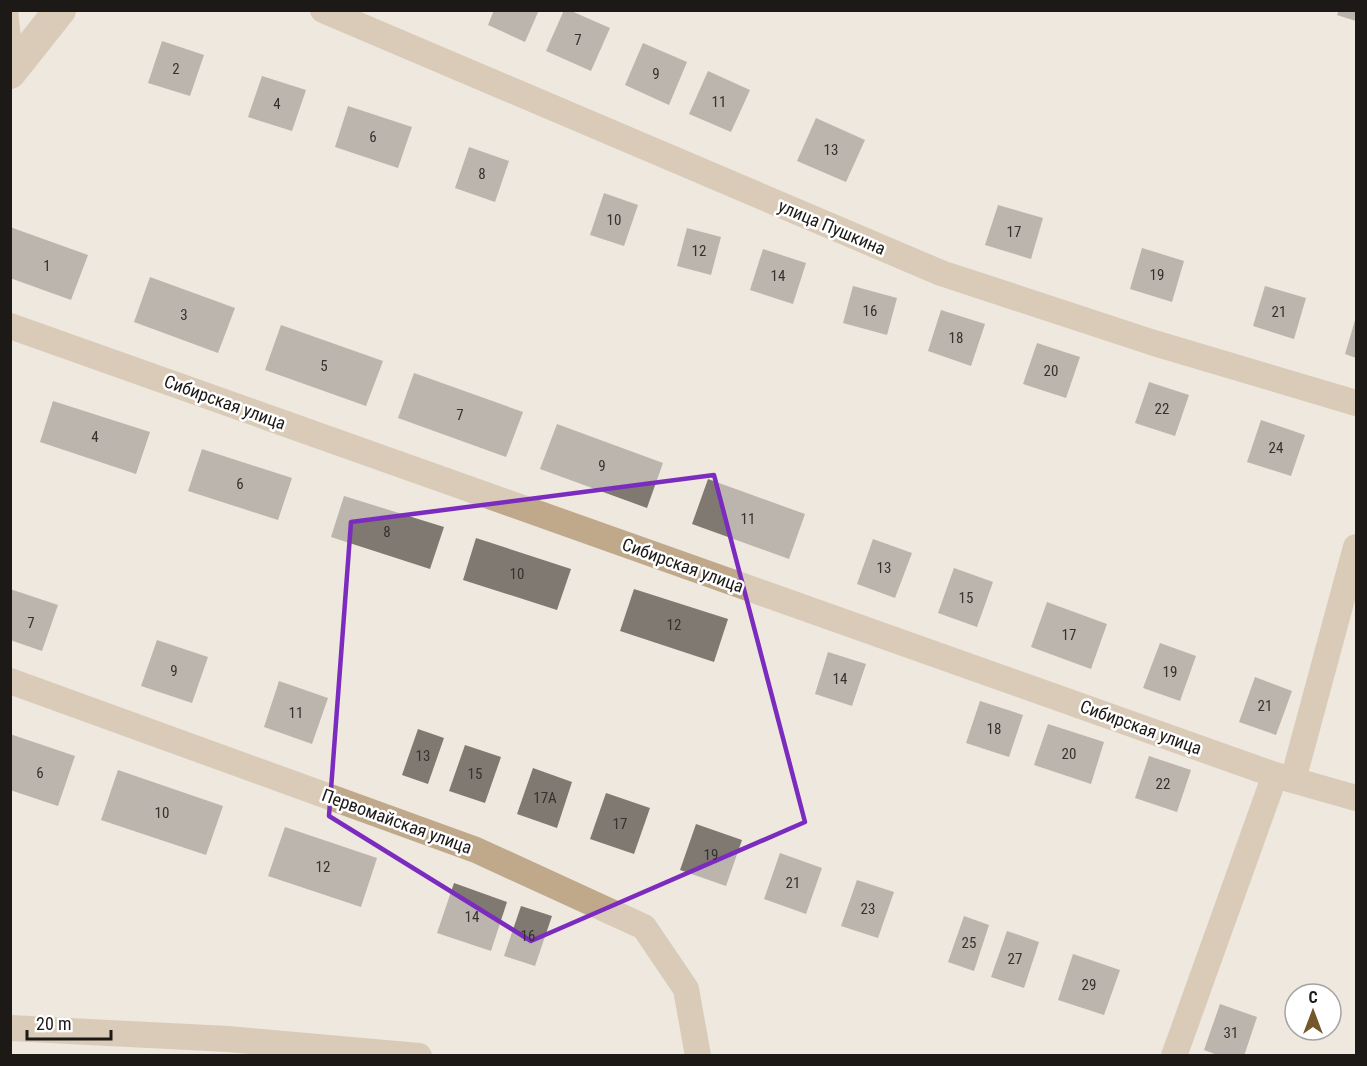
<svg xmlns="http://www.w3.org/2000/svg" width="1367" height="1066" viewBox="0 0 1367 1066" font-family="'Roboto Condensed',sans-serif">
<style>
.building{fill:#7f7972}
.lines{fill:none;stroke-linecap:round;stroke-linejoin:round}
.service{stroke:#bfa98a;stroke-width:12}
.minor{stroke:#bfa98a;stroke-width:26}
.tertiary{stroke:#bfa98a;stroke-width:32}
.marked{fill:none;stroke:#7b2cbf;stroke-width:4.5;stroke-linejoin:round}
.labels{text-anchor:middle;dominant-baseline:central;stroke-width:5;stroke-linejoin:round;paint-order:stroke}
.number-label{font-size:15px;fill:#35312e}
.street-label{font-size:18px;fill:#1c1917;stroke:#fff}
</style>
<rect width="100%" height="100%" fill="#eee8df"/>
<g class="building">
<path d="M494,10h45l-14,32 -37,-17z"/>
<path d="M564,10h5l41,18 -19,43 -45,-20z"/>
<path d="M1339,10h17v11l-19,-6z"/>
<path d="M162,41l42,14 -14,41 -42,-13z"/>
<path d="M643,43l44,19 -18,43 -44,-20z"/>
<path d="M708,71l42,19 -19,42 -42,-18z"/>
<path d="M262,76l44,14 -14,41 -44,-14z"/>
<path d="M348,106l64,21 -14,41 -63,-21z"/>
<path d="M816,118l49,22 -19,42 -49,-21z"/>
<path d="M469,147l40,14 -14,41 -40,-14z"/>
<path d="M604,193l34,12 -14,41 -34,-11z"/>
<path d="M998,205l45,13 -12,41 -46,-14z"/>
<path d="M10,227l78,28 -17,45 -61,-22z"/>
<path d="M687,228l34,9 -10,38 -34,-9z"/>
<path d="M1142,248l42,13 -12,41 -42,-13z"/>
<path d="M763,249l43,14 -13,41 -43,-14z"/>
<path d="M150,277l85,31 -17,45 -84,-31z"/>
<path d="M853,286l44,12 -10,37 -44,-12z"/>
<path d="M1265,286l41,12 -12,41 -41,-13z"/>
<path d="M941,310l44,14 -14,42 -43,-15z"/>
<path d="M1356,317v41l-11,-4z"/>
<path d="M281,325l102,36 -17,45 -101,-36z"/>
<path d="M1037,343l43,14 -14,41 -43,-14z"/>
<path d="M414,373l109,39 -17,45 -108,-39z"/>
<path d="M1149,382l40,13 -14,41 -40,-13z"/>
<path d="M53,401l97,31 -14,42 -96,-32z"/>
<path d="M1261,420l44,15 -14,41 -44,-14z"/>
<path d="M557,424l106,39 -16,45 -107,-39z"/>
<path d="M202,449l90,29 -14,42 -90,-29z"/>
<path d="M708,479l97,35 -16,45 -97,-35z"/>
<path d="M344,496l100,31 -14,42 -99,-32z"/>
<path d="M476,538l95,31 -14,41 -94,-30z"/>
<path d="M873,539l39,14 -17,45 -38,-14z"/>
<path d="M954,568l39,14 -16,45 -39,-14z"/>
<path d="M10,589l48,16 -16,46 -32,-11z"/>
<path d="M634,589l94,30 -14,43 -94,-31z"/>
<path d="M1047,602l60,22 -16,45 -60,-22z"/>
<path d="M157,640l51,17 -16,46 -51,-17z"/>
<path d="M1160,643l36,13 -16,45 -37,-13z"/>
<path d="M828,652l38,12 -14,42 -37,-12z"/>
<path d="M1255,677l37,14 -16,44 -37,-13z"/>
<path d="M279,681l49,17 -16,46 -48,-17z"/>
<path d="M980,701l43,14 -14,42 -43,-14z"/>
<path d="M1048,724l56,18 -13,42 -57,-19z"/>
<path d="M418,729l26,9 -16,46 -26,-9z"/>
<path d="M10,734l65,22 -17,50 -48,-16z"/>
<path d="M465,745l36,12 -16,46 -36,-12z"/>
<path d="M1149,756l42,14 -14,42 -42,-14z"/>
<path d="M533,768l39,14 -15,46 -40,-14z"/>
<path d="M118,770l105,36 -17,49 -105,-35z"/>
<path d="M606,793l44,15 -16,46 -44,-15z"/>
<path d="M696,824l46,16 -16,46 -46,-16z"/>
<path d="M285,827l92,31 -16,49 -93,-31z"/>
<path d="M780,853l42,15 -16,46 -42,-15z"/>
<path d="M857,880l37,12 -16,46 -37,-12z"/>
<path d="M454,883l53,19 -16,49 -54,-18z"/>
<path d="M521,906l31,10 -17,50 -31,-10z"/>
<path d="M964,916l25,9 -15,46 -26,-9z"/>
<path d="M1007,931l32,11 -15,46 -33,-11z"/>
<path d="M1073,954l47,16 -16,45 -46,-15z"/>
<path d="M1220,1004l37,13 -13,39h-24l-16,-6z"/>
</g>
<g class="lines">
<path class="service" d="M12,10l5,47"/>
<g class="minor">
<path d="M323,10l618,263 213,70 202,60"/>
<path d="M10,326l1265,449 81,23"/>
<path d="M10,681l466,169 168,77 42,62 12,67"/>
<path d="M1293,780l63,-233"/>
<path d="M10,1028l218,11 191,17"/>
<path d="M1174,1056l101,-281"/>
</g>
<path class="tertiary" d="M10,73l50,-63"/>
</g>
<path d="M0 0H1367V1066H0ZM714,475l91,347 -274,119 -202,-125 22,-294z" fill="#eee8df" fill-opacity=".55" fill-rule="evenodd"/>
<path class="marked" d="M714,475l91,347 -274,119 -202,-125 22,-294z"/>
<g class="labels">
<g class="number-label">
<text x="578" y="40">7</text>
<text x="176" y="69">2</text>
<text x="656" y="74">9</text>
<text x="719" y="102">11</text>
<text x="277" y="104">4</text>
<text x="373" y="137">6</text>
<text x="831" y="150">13</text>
<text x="482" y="174">8</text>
<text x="614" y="220">10</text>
<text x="1014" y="232">17</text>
<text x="699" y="251">12</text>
<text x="47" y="266">1</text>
<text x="1157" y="275">19</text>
<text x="778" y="276">14</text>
<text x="870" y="311">16</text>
<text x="1279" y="312">21</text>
<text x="184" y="315">3</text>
<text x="956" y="338">18</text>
<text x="324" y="366">5</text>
<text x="1051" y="371">20</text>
<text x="1162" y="409">22</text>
<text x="460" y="415">7</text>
<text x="95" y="437">4</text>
<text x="1276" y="448">24</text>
<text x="602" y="466">9</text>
<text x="240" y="484">6</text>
<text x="748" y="519">11</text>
<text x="387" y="532">8</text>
<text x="884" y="568">13</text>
<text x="517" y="574">10</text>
<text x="966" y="598">15</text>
<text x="31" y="623">7</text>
<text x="674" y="625">12</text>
<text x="1069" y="635">17</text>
<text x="174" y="671">9</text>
<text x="1170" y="672">19</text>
<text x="840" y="679">14</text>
<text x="1265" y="706">21</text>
<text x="296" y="713">11</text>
<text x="994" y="729">18</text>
<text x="1069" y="754">20</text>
<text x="423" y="756">13</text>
<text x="40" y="773">6</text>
<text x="475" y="774">15</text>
<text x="1163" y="784">22</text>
<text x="545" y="798">17А</text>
<text x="162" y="813">10</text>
<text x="620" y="824">17</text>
<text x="711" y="855">19</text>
<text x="323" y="867">12</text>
<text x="793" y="883">21</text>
<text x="868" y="909">23</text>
<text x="472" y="917">14</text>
<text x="528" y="936">16</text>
<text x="969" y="943">25</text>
<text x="1015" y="959">27</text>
<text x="1089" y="985">29</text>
<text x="1231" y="1033">31</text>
</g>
<g class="street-label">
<text transform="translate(832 227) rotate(23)">улица Пушкина</text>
<text transform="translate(225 402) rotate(20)">Сибирская улица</text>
<text transform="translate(683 565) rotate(20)">Сибирская улица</text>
<text transform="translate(1141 727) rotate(20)">Сибирская улица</text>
<text transform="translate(397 821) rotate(20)">Первомайская улица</text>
</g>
</g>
<rect width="1367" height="1066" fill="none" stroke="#1c1917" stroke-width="24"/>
<g transform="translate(1313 1012)"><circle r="28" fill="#ffffff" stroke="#a4a3a2" stroke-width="1.5"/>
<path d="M0-4.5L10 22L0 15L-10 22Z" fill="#74572b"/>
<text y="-9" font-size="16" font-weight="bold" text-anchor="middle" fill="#1c1917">С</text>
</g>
<path d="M27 1030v9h84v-9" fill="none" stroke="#1c1917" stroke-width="3"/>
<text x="36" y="1030" font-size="18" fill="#1c1917" stroke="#ffffff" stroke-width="4.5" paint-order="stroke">20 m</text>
</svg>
